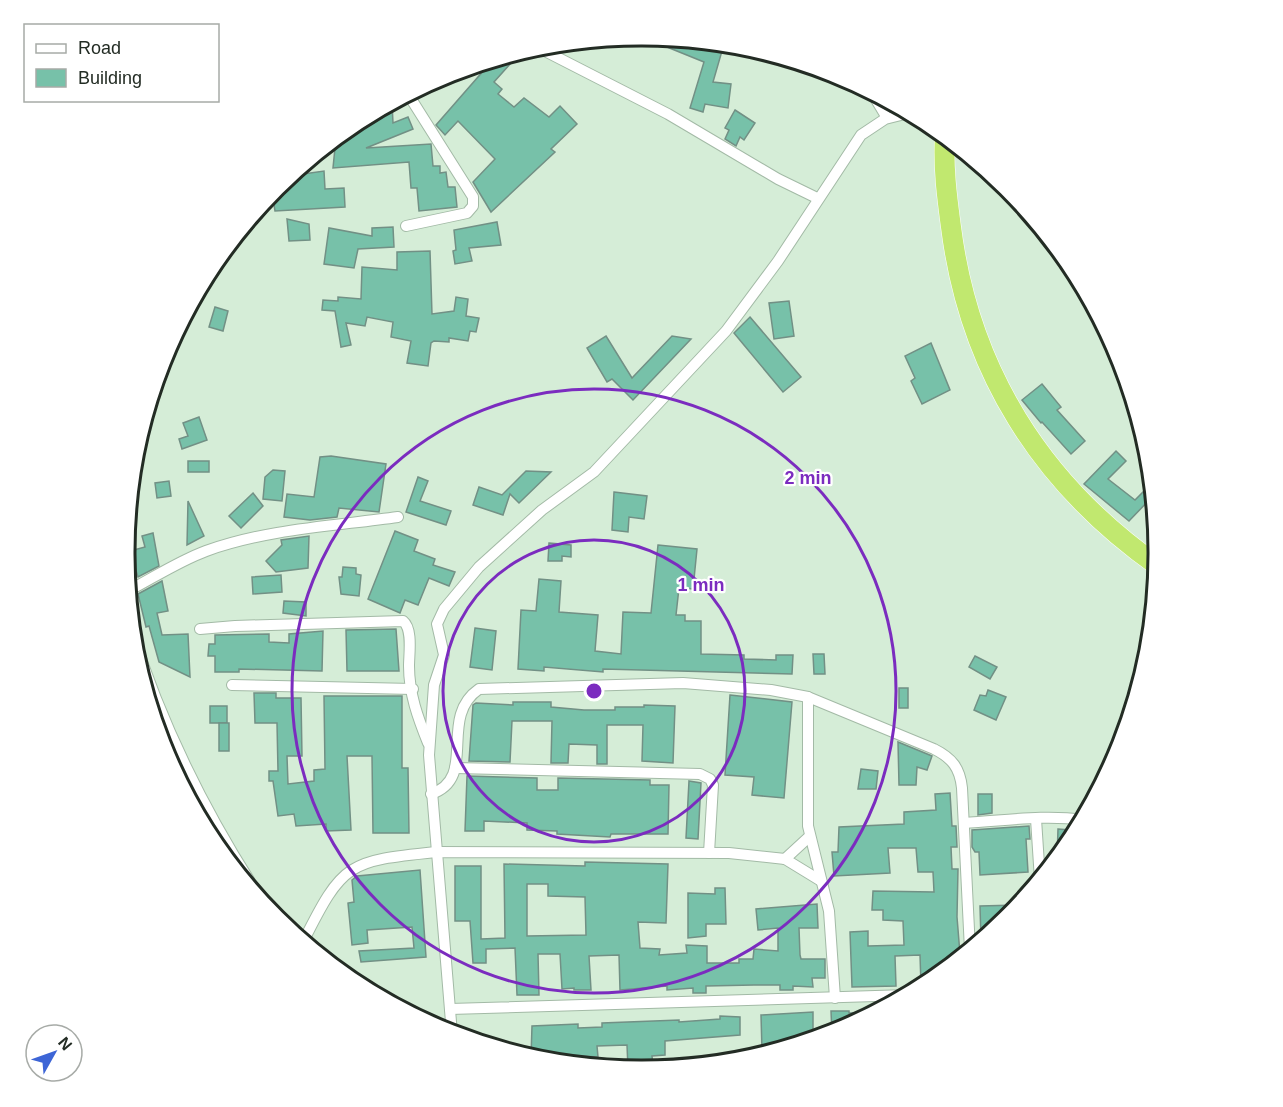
<svg xmlns="http://www.w3.org/2000/svg" width="1283" height="1107" viewBox="0 0 1283 1107" font-family="Arial,sans-serif">
<style>
.building{fill:#77c1a9;stroke:#729085;stroke-width:1.5;fill-rule:evenodd}
.lines{fill:none;stroke-linecap:round;stroke-linejoin:round}
.street-casing{stroke:#a3baa6;stroke-width:12}
.highway-casing{stroke:#fff;stroke-width:21}
.street{stroke:#fff;stroke-width:10}
.highway{stroke:#c1e86f;stroke-width:20}
.ring{fill:none;stroke:#7b2cbf;stroke-width:3}
.rim{fill:none;stroke:#232c24;stroke-width:3}
.centre{fill:#7b2cbf;stroke:#fff;stroke-width:3}
.ring-label{font-size:18px;text-anchor:middle;font-weight:bold;fill:#7b2cbf;stroke:#fff;stroke-width:4.5;stroke-linejoin:round;paint-order:stroke}
</style>
<rect width="100%" height="100%" fill="#d5edd7"/>
<g class="building">
<path d="M670,39l54,5 -11,38 18,2 -3,24 -23,-4 -2,8 -13,-4 14,-46 -37,-15z"/>
<path d="M521,52l-27,30 8,7 -4,5 16,13 10,-9 25,19 11,-11 17,18 -26,25 4,3 -64,60 -18,-30 22,-23 -37,-38 -13,14 -9,-10 56,-64z"/>
<path d="M392,103l1,20 15,-6 5,12 -47,19 65,-4 2,22h7v7l6,-1 2,15h7l2,20 -38,4 -2,-23h-6l-2,-26 -76,6 3,-30 18,-15z"/>
<path d="M735,110l20,13 -11,17 -4,-3 -4,9 -11,-7 4,-9 -4,-2z"/>
<path d="M324,171l1,18 19,-1 1,19 -70,4 -3,-19 17,-16z"/>
<path d="M287,219l22,5 1,16 -21,1z"/>
<path d="M497,222l4,23 -32,3 3,13 -17,3 -2,-13 3,-1 -2,-20z"/>
<path d="M393,227l1,20 -36,2 -4,19 -30,-4 5,-36 43,8v-8z"/>
<path d="M430,251l2,63 22,-3 2,-14 12,2 -2,17 13,2 -3,14 -6,-1 -2,10 -19,-3v4l-15,-1 -3,2 -3,23 -21,-3 4,-22 -20,-4 2,-15 -26,-5 -2,9 -19,-3 5,22 -10,2 -6,-36 -13,-1 1,-10 15,1v-4l23,2 1,-32 35,3v-18z"/>
<path d="M789,301l5,35 -20,3 -5,-36z"/>
<path d="M215,307l13,4 -5,20 -14,-4z"/>
<path d="M750,317l51,60 -18,15 -49,-59z"/>
<path d="M606,336l26,42 40,-42 19,3 -58,61 -21,-21 -5,3 -20,-34z"/>
<path d="M931,343l19,47 -28,14 -11,-23 4,-3 -10,-22z"/>
<path d="M1042,384l19,23 -4,3 28,31 -14,13 -29,-32 -1,1 -19,-23z"/>
<path d="M199,417l8,23 -25,9 -3,-10 9,-3 -5,-13z"/>
<path d="M1116,451l10,10 -18,18 27,21 17,-17 1,13 -24,25 -45,-37z"/>
<path d="M331,456l55,8 -7,48 -40,-4 -2,9 -27,3 -26,-3 3,-23 27,3 6,-40z"/>
<rect x="188" y="461" width="21" height="11"/>
<path d="M273,470l12,1 -3,30 -19,-2 2,-22z"/>
<path d="M526,471l25,1 -32,31 -9,-9 -7,21 -30,-10 6,-18 23,8z"/>
<path d="M418,477l10,4 -8,20 31,10 -5,14 -40,-13z"/>
<path d="M169,481l2,15 -14,2 -2,-15z"/>
<path d="M614,492l33,4 -3,23 -15,-2 -1,15 -16,-2z"/>
<path d="M253,493l10,13 -22,22 -12,-12z"/>
<path d="M188,501l16,35 -17,9z"/>
<path d="M395,531l23,9 -4,11 21,8 -2,6 22,7 -6,14 -20,-8 -11,27 -13,-5 -5,13 -32,-14z"/>
<path d="M153,533l6,33 -21,11 -8,-26 15,-4 -3,-11z"/>
<path d="M309,536l-1,32 -32,4 -10,-11 16,-16 -1,-5z"/>
<path d="M549,543l22,2v12l-9,-1v5h-14z"/>
<path d="M658,545l39,4 -4,40 -14,-1 -3,27h9v6h16v33l43,1v4l32,1v-5h17l-1,19 -189,-5v3l-59,-5v4l-26,-2 3,-59 15,1 3,-32 22,2 -2,31 39,3 -3,36 26,3 2,-42 28,1z"/>
<path d="M343,567l13,1v6l5,1 -2,21 -18,-2 -2,-17h3z"/>
<path d="M281,575l1,17 -29,2 -1,-17z"/>
<path d="M162,581l6,30 -11,2 5,22 26,-1 2,43 -31,-15 -10,-36 -3,1 -8,-33z"/>
<path d="M284,601l22,1v14l-23,-3z"/>
<path d="M475,628l21,3 -4,39 -22,-3z"/>
<path d="M396,629l3,42h-52l-1,-41z"/>
<path d="M323,631l-1,40 -83,-2v3h-24v-16h-7l1,-12h6v-9l54,-1v8l20,1v-9z"/>
<path d="M813,654h11l1,20h-11z"/>
<path d="M975,656l22,11 -7,12 -21,-12z"/>
<rect x="899" y="688" width="9" height="20"/>
<path d="M988,690l18,7 -10,23 -22,-10 6,-15 6,1z"/>
<path d="M254,693h22v5h25l1,58h-15l1,28 26,-3v-11l11,-1 -1,-73h78v72h6l1,65h-36l-1,-77h-25l4,74 -25,1v-7l-30,2 -2,-12 -16,2 -5,-35h-4v-10h9l-1,-48h-22z"/>
<path d="M730,695l62,7 -8,96 -32,-3 2,-18 -29,-2z"/>
<path d="M513,702h38v5l33,3h31v-3h29v-2l31,1 -2,57 -31,-2 1,-36h-36v39h-10v-19l-28,-1 -1,19h-17l1,-42h-40l-2,41 -41,-1 4,-56 3,-2 37,2z"/>
<rect x="210" y="706" width="17" height="17"/>
<rect x="219" y="723" width="10" height="28"/>
<path d="M898,742l34,14 -5,14 -10,-3 -1,18h-17z"/>
<path d="M861,769l17,2 -2,18h-18z"/>
<path d="M467,776l70,2v12h21v-12l92,2v5h19l-1,49h-57l-1,3 -53,-3v-3l-30,-1v-7l-43,-2v10h-19z"/>
<path d="M689,781l12,2 -3,56 -12,-1z"/>
<path d="M950,793l2,33h4l1,21h-6l1,22h6l-1,48 3,37h-5v8l-27,22 -7,1 -1,-30 -25,1 1,30 -44,1 -2,-55 18,-1v15l36,-1 -1,-24 -20,-1v-10h-11l1,-19 61,1 -1,-20h-15l-2,-24h-28l2,25 -56,3 -2,-24h6l1,-25 65,-3v-12l32,-2 -1,-16z"/>
<path d="M978,794h14v19l-14,2z"/>
<path d="M1029,826l1,13h-4l2,33 -48,3 -1,-23h-4l-3,-5v-17z"/>
<path d="M1058,829l12,1 -1,14 -12,15z"/>
<path d="M585,862l83,2 -2,59 -28,-1 2,26 20,1 -1,6 28,-2 -1,-8 21,1v17h32v-4h14l1,-10 24,2v-23l-20,2 -2,-21 61,-5 1,24h-19l1,27 1,4h24v19h-13l1,9 -20,-1v4h-13v-5h-26l-48,1v7h-13v-5l-26,2v-4l-47,4 -1,-35 -30,1 2,34h-17v-2l-12,1 -2,-35h-22l1,41h-22l-2,-47 -29,1v14h-13l-3,-42h-15v-55h26v73l24,-1 -1,-74 81,2zM527,884h21v12l37,1 1,38 -59,1z"/>
<path d="M420,870l6,87 -65,5 -2,-11 55,-3 -2,-21 -45,3 1,13 -16,2 -4,-42 6,-1 -2,-22 5,-4z"/>
<path d="M715,888h10l1,36h-20v12l-18,2v-45l27,1z"/>
<path d="M1019,905l-12,15 -26,21 -1,-35z"/>
<path d="M831,1011h18v2h26l-43,21z"/>
<path d="M813,1012v28l-32,9 -19,2 -1,-36z"/>
<path d="M720,1016l20,1v18l-75,6v14l-13,1 1,10 -25,3 -1,-24 -30,1 1,11 -38,-2v8l-29,-5 1,-32 46,-2v4l24,-1v-4l77,-3v2l41,-3z"/>
</g>
<g class="lines">
<defs>
<g id="street">
<path d="M537,47l131,67 110,65 39,19"/>
<path d="M872,93l15,25"/>
<path d="M406,226l61,-13 6,-7v-9l-65,-103"/>
<path d="M128,591c25,-13 51,-30 78,-40 61,-22 128,-25 192,-34"/>
<path d="M131,629c32,100 80,196 139,283"/>
<path d="M200,629l35,-3 168,-5c10,8 6,33 6,45 0,28 9,52 19,77"/>
<path d="M232,685l181,4"/>
<path d="M808,697v129l21,85 6,87"/>
<path d="M455,768l245,6 10,5 3,6 -4,68"/>
<path d="M431,794c48,-16 6,-76 48,-105l204,-6 88,7 37,7 126,52c18,9 26,19 28,39l8,162"/>
<path d="M1036,819l4,61"/>
<path d="M964,823c40,-2 80,-9 119,-3"/>
<path d="M785,859l25,-23"/>
<path d="M303,942c40,-80 45,-81 133,-90l293,1 56,6 36,22"/>
<path d="M450,1009l458,-14"/>
<path d="M452,1034l-23,-279 5,-70 10,-30 -7,-31 7,-15 35,-42 63,-57 52,-38 132,-141 52,-70 83,-126 24,-16 24,-6"/>
</g>
<path id="highway" d="M945,136c-2,31 2,61 6,91 18,142 89,256 207,339"/>
</defs>
<use href="#street" class="street-casing"/>
<use href="#highway" class="highway-casing"/>
<use href="#street" class="street"/>
<use href="#highway" class="highway"/>
</g>
<g class="ring">
<circle cx="594" cy="691" r="151"/>
<circle cx="594" cy="691" r="302"/>
</g>
<path d="M0 0H1283V1107H0ZM641 46H642A506 506 0 0 1 1148 552V554A506 506 0 0 1 642 1060H641A506 506 0 0 1 135 554V552A506 506 0 0 1 641 46Z" fill="#fff" fill-rule="evenodd"/>
<path class="rim" d="M641 46H642A506 506 0 0 1 1148 552V554A506 506 0 0 1 642 1060H641A506 506 0 0 1 135 554V552A506 506 0 0 1 641 46Z"/>
<circle cx="594" cy="691" r="9" class="centre"/>
<g class="ring-label">
<text x="808" y="484">2 min</text>
<text x="701" y="591">1 min</text>
</g>
<rect x="24" y="24" width="195" height="78" fill="#ffffff" stroke="#a7aba7" stroke-width="1.5"/>
<rect x="36" y="44" width="30" height="9" fill="#ffffff" stroke="#a7aba7" stroke-width="1.5"/>
<text x="78" y="54" font-size="18" fill="#232c24">Road</text>
<rect x="36" y="69" width="30" height="18" fill="#77c1a9" stroke="#a7aba7" stroke-width="1.5"/>
<text x="78" y="84" font-size="18" fill="#232c24">Building</text>
<g transform="translate(54 1053) rotate(50)"><circle r="28" fill="#ffffff" stroke="#a7aba7" stroke-width="1.5"/>
<path d="M0-4.5L10 22L0 15L-10 22Z" fill="#3d65d6"/>
<text y="-9" font-size="16" font-weight="bold" text-anchor="middle" fill="#232c24">N</text>
</g>
</svg>
